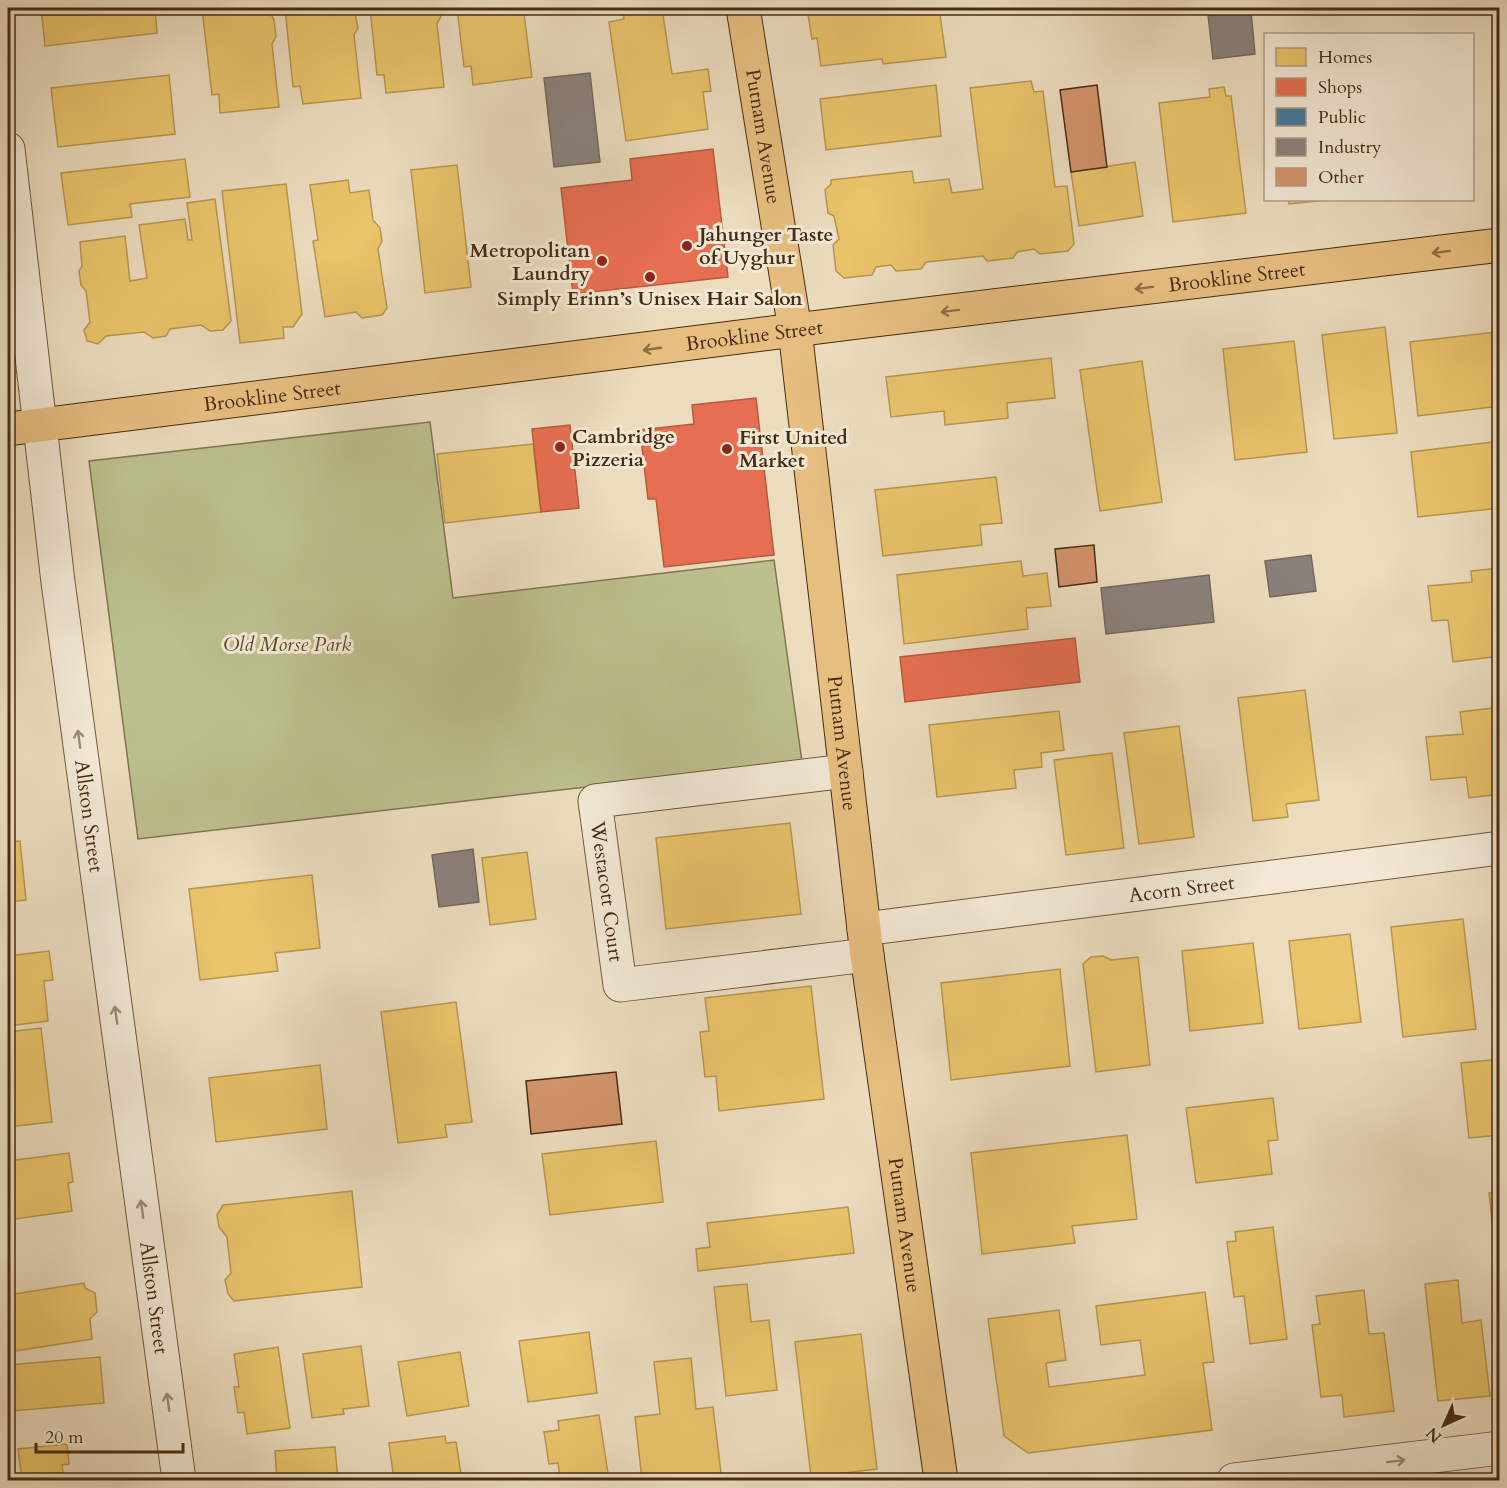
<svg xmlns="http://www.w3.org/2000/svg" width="1507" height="1488" viewBox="0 0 1507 1488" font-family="Cardo,serif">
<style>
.green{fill:#bcbf8e;stroke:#827650;stroke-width:1.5}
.homes{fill:#e9c46a;stroke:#b89650;stroke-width:1.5}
.shops{fill:#e76f51;stroke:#b75b3e;stroke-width:1.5}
.public{fill:#457b9d;stroke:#466373;stroke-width:1.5}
.industry{fill:#8a817c;stroke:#76685c;stroke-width:1.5}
.building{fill:#d3936a;stroke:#472c12;stroke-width:1.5}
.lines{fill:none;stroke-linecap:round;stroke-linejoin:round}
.minor-casing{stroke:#70583d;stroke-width:35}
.major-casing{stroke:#472c12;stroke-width:35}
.minor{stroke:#f2e8d5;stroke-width:33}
.major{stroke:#e6be7f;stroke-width:33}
.oneway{stroke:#8f6e43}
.oneway2{stroke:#9c8a74}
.poi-dot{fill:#8f2418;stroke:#f2e8d5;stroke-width:2}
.labels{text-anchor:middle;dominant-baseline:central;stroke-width:6;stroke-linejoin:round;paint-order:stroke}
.street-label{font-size:20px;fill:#472c12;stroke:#f2e8d5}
.poi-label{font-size:20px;font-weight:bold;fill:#472c12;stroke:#f2e8d5;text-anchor:start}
.park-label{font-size:20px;font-style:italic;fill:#5e492b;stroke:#f2e8d5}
</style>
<rect width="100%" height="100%" fill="#ebdcbe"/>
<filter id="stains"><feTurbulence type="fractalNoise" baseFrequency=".00333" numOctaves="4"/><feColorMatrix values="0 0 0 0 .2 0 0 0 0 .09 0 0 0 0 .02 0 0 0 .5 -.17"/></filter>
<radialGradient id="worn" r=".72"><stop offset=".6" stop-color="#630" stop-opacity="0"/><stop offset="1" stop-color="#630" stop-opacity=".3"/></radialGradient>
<path class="green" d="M430,422l23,176 321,-38 28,202 -664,77 -49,-378z"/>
<g class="homes">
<path d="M41,8h114l2,25 -112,13z"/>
<path d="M202,8h66l6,12 2,16 -4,8 7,63 -59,6 -1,-19 -7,1z"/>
<path d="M285,8h69l4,20 -4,7 7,63 -58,6 -3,-18 -7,1z"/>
<path d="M370,8h70l1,8 -4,8 7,63 -58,6 -2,-18h-7z"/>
<path d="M457,8h70l-3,6 8,63 -59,8 -2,-19 -7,1z"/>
<path d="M622,8h40l10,66 36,-5 3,22 -8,1 5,37 -82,12 -17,-119 15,-3z"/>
<path d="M807,8h132l7,49 -63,7 -1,-5 -61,7 -4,-28 -5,1z"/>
<path d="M169,75l6,59 -117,13 -7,-59z"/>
<path d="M1031,81l3,11 9,-1 12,96 12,-1 7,58 -6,7 -28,3 -6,-5 -17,3 -4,6 -26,3 -4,-5 -57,6 -5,7 -25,2 -5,-6 -15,2 -4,8 -28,3 -8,-7 -3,-26 6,-6 -5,-23 -6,-3 -3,-23 6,-6v-4l81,-9 2,12 35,-4 3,14 31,-4 -13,-101z"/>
<path d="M936,85l5,51 -115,14 -6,-51z"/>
<path d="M1224,87l2,9h5l15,117 -73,9 -14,-119 51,-6 -1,-8z"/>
<path d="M185,159l5,38 -60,7 2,13 -64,8 -7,-52z"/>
<path d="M1135,162l8,54 -64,10 -8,-54z"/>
<path d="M457,165l14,122 -46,6 -14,-123z"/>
<path d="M348,180l2,13 19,-3 4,30 7,8 2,13 -4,8 9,59 -5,7 -20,3 -6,-6 -31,5 -12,-76 5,-1 -8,-55z"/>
<path d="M286,184l16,130 -9,13h-10l1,11 -44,5 -18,-152z"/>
<path d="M215,199l16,122 -8,9 -13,1 -9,-6 -31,4 -4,7 -13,2 -9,-6 -38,4 -8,8 -11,-3 -3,-11 6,-8 -4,-31 -5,-6 -2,-14 3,-5 -2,-24 45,-6 5,45 17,-3 -8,-53 46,-6 3,21h4l-5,-37z"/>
<path d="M1289,200h38l-38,4z"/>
<path d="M1385,327l12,106 -63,6 -12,-104z"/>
<path d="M1496,332l4,74 -82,10 -8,-74z"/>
<path d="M1294,341l13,111 -72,8 -12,-111z"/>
<path d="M1051,358l4,40 -48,5 1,15 -63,7 -1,-14 -53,6 -5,-40z"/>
<path d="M1142,361l20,141 -62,9 -20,-141z"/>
<path d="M1500,441v67l-82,9 -7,-65z"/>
<path d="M533,444l8,68 -96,11 -8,-69z"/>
<path d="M996,477l6,46 -22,2 2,20 -99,11 -8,-66z"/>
<path d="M1021,561l2,15 24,-3 4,33 -25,2 2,21 -124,15 -7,-69z"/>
<path d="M1500,568v88l-47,6 -5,-42 -16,1 -4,-35 44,-4 -1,-11z"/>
<path d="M1305,690l14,110 -33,4 2,13 -35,4 -15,-123z"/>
<path d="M1500,707v87l-31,4 -3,-21 -35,3 -5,-43 37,-3 -3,-22z"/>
<path d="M1059,711l5,39 -23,3 1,14 -28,3 2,18 -79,9 -8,-72z"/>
<path d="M1179,726l15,111 -55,7 -15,-111z"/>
<path d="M1112,753l12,95 -58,7 -12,-95z"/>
<path d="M790,823l11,91 -135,15 -10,-91z"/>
<path d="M20,841l6,59 -18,2v-60z"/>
<path d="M527,852l9,67 -46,6 -8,-67z"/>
<path d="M312,875l8,73 -45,5 3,18 -78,9 -11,-91z"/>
<path d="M1463,919l13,110 -73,8 -12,-110z"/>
<path d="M1350,934l11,88 -62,7 -10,-88z"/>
<path d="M1253,943l10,80 -73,8 -8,-80z"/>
<path d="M49,951l4,29 -9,1 4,40 -40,5v-70z"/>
<path d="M1103,956l8,4 27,-3 12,108 -54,7 -13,-108 8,-7z"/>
<path d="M1060,969l10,97 -119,14 -10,-97z"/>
<path d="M811,986l13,113 -105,12 -3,-35 -11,1 -5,-45 9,-1 -4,-33z"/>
<path d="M456,1002l16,120 -27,3 2,12 -49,6 -17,-131z"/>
<path d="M41,1028l11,94 -44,5v-95z"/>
<path d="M1500,1059v76l-31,3 -8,-75z"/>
<path d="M320,1065l7,64 -111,13 -7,-64z"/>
<path d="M1273,1098l5,42 -10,1 4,33 -76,9 -10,-75z"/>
<path d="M1127,1135l10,84 -65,7 3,17 -93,11 -11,-101z"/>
<path d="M656,1141l7,61 -113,13 -8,-61z"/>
<path d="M69,1153l4,29 -5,1 4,28 -64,9v-59z"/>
<path d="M352,1191l10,96 -128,14 -6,-7 -3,-14 6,-7 -4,-36 -8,-10 -2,-12 6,-10z"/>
<path d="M1500,1192v74l-3,1 -8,-74z"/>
<path d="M848,1207l6,46 -156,18 -2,-22 14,-2 -3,-24z"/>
<path d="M1273,1227l14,112 -37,5 -6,-48 -10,1 -7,-55 9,-1 -1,-9z"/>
<path d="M1458,1280l4,43 19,-3 9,76 -52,5 -13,-117z"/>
<path d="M84,1283l1,5 10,5 2,19 -7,7 2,20 -84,13v-57z"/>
<path d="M747,1284l4,38 18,-2 8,70 -51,6 -12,-109z"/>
<path d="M1364,1290l5,44 15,-1 10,78 -50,6 -2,-22 -21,2 -9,-72 8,-1 -4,-28z"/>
<path d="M1205,1292l9,70 -11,1 9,67 -184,23 -24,-17 -16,-117 71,-9 7,50 -20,3 3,24 96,-12 -5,-35 -39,5 -5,-39z"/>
<path d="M1493,1319h7v54z"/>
<path d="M589,1332l8,61 -69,9 -9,-61z"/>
<path d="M861,1334l16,135 -66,8 -16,-135z"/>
<path d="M361,1346l8,60 -26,3 1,5 -32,4 -9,-64z"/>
<path d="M278,1347l12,81 -43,6 -3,-22 -6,1 -4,-26h5l-5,-33z"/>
<path d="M460,1352l9,54 -62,10 -9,-54z"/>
<path d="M100,1357l4,46 -92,8 -1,-9h-3v-37z"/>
<path d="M691,1358l5,51 17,-2 8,66 -79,7 -7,-63 25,-3 -6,-52z"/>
<path d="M599,1415l10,65h-49l-2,-17 -9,1 -5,-32 15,-2 -1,-9z"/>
<path d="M445,1436l1,7 10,-1 5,32 -12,2v4h-55l-5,-37z"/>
<path d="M67,1444l2,20 -7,1 2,15h-42l-4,-31z"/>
<path d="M335,1447l3,33h-61l-2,-29z"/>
</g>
<g class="shops">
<path d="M713,149l15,128 -155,17 -12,-106 71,-8 -2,-21z"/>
<path d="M756,398l18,157 -110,12 -8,-68h-8l-8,-69 54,-6 -2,-19z"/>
<path d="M570,425l9,83 -38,4 -9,-83z"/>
<path d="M1075,638l5,44 -175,20 -5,-45z"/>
</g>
<path class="public" d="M8,730l4,40 -4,1z"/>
<g class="industry">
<path d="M1251,11l4,43 -42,5 -5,-44z"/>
<path d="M590,73l10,89 -46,5 -10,-89z"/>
<path d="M1311,555l5,36 -46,6 -5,-36z"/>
<path d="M1209,575l5,47 -108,12 -5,-46z"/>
<path d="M473,849l6,53 -40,5 -7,-52z"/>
</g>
<g class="building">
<path d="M1097,85l10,82 -36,5 -11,-82z"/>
<path d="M1094,545l3,37 -38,5 -4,-38z"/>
<path d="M616,1072l6,52 -91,10 -5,-53z"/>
</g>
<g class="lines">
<defs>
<g id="minor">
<path id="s1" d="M8,149l50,433 121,898"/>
<path id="s2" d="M846,771l-251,30 25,184 247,-30"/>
<path id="s3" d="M864,929l636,-81"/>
<path d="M1234,1480l266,-32"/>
</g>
<g id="major">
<path id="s4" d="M743,8l52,322 72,625 74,525"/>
<path id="s5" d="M8,429l851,-107 641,-77"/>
</g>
</defs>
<use href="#minor" class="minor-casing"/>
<use href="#major" class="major-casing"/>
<use href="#minor" class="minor"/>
<use href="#major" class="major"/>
</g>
<defs><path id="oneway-shaft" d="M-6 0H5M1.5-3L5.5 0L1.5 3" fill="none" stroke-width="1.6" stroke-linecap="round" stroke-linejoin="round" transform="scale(1.5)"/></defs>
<g class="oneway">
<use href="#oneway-shaft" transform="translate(1441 252) rotate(173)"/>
<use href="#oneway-shaft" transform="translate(1144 288) rotate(173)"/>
<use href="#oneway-shaft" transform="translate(950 311) rotate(173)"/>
<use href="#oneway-shaft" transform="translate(652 349) rotate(172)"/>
</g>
<g class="oneway2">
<use href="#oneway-shaft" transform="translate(79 739) rotate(-98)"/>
<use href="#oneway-shaft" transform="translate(116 1015) rotate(-98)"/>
<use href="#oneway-shaft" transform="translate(142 1209) rotate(-98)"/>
<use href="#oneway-shaft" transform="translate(168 1402) rotate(-98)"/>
<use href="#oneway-shaft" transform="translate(1396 1461) rotate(-7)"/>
</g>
<g class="poi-dot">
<circle cx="687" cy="246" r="6"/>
<circle cx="602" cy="261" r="6"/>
<circle cx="650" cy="277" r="6"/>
<circle cx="560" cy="447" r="6"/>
<circle cx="727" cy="449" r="6"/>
</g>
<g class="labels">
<g class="street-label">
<text stroke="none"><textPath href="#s4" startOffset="130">Putnam Avenue</textPath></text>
<text stroke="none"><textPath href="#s5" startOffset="1238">Brookline Street</textPath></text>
<text stroke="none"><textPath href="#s5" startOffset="752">Brookline Street</textPath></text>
<text stroke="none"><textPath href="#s5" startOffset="266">Brookline Street</textPath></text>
<text stroke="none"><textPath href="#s4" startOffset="742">Putnam Avenue</textPath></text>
<text stroke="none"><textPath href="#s1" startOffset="672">Allston Street</textPath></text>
<text stroke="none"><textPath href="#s3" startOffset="320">Acorn Street</textPath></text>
<text stroke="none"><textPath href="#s2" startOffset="344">Westacott Court</textPath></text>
<text stroke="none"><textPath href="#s4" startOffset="1228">Putnam Avenue</textPath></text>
<text stroke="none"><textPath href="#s1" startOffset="1158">Allston Street</textPath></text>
</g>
<g class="poi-label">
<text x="699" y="234">Jahunger Taste<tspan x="699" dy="23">of Uyghur</tspan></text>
<text x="590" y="250" text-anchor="end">Metropolitan<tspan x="590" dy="23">Laundry</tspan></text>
<text x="650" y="298" text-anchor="middle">Simply Erinn’s Unisex Hair Salon</text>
<text x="572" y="436">Cambridge<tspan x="572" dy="23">Pizzeria</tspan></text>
<text x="739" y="437">First United<tspan x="739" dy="23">Market</tspan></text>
</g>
<g class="park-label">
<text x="287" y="644">Old Morse Park</text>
</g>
</g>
<rect width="1507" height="1488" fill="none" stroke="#ebdcbe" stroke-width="30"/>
<rect x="9" y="9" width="1489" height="1470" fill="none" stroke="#472c12" stroke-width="3"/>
<rect x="15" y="15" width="1477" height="1458" fill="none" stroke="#472c12" stroke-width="1.5"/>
<rect x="1264" y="33" width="210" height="168" fill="#f2e8d5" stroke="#ae9d87" stroke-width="1.5"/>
<rect x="1276" y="48" width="30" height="18" fill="#e9c46a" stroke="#ae9d87" stroke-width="1.5"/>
<text x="1318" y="63" font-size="18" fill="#472c12">Homes</text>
<rect x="1276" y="78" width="30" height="18" fill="#e76f51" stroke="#ae9d87" stroke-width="1.5"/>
<text x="1318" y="93" font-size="18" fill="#472c12">Shops</text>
<rect x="1276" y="108" width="30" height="18" fill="#457b9d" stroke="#ae9d87" stroke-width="1.5"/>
<text x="1318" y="123" font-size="18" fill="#472c12">Public</text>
<rect x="1276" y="138" width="30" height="18" fill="#8a817c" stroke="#ae9d87" stroke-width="1.5"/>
<text x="1318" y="153" font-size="18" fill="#472c12">Industry</text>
<rect x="1276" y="168" width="30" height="18" fill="#d3936a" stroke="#ae9d87" stroke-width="1.5"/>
<text x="1318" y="183" font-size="18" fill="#472c12">Other</text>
<g transform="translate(1444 1425) rotate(225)" stroke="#f2e8d5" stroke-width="4.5" paint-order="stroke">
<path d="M0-4.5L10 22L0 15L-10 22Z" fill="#472c12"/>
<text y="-9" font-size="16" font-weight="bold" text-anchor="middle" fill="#472c12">N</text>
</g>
<path d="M36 1443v9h147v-9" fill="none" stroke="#472c12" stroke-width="3"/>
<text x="45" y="1443" font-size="18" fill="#472c12" stroke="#f2e8d5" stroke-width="4.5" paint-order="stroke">20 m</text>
<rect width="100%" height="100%" filter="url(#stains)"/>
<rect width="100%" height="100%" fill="url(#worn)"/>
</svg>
